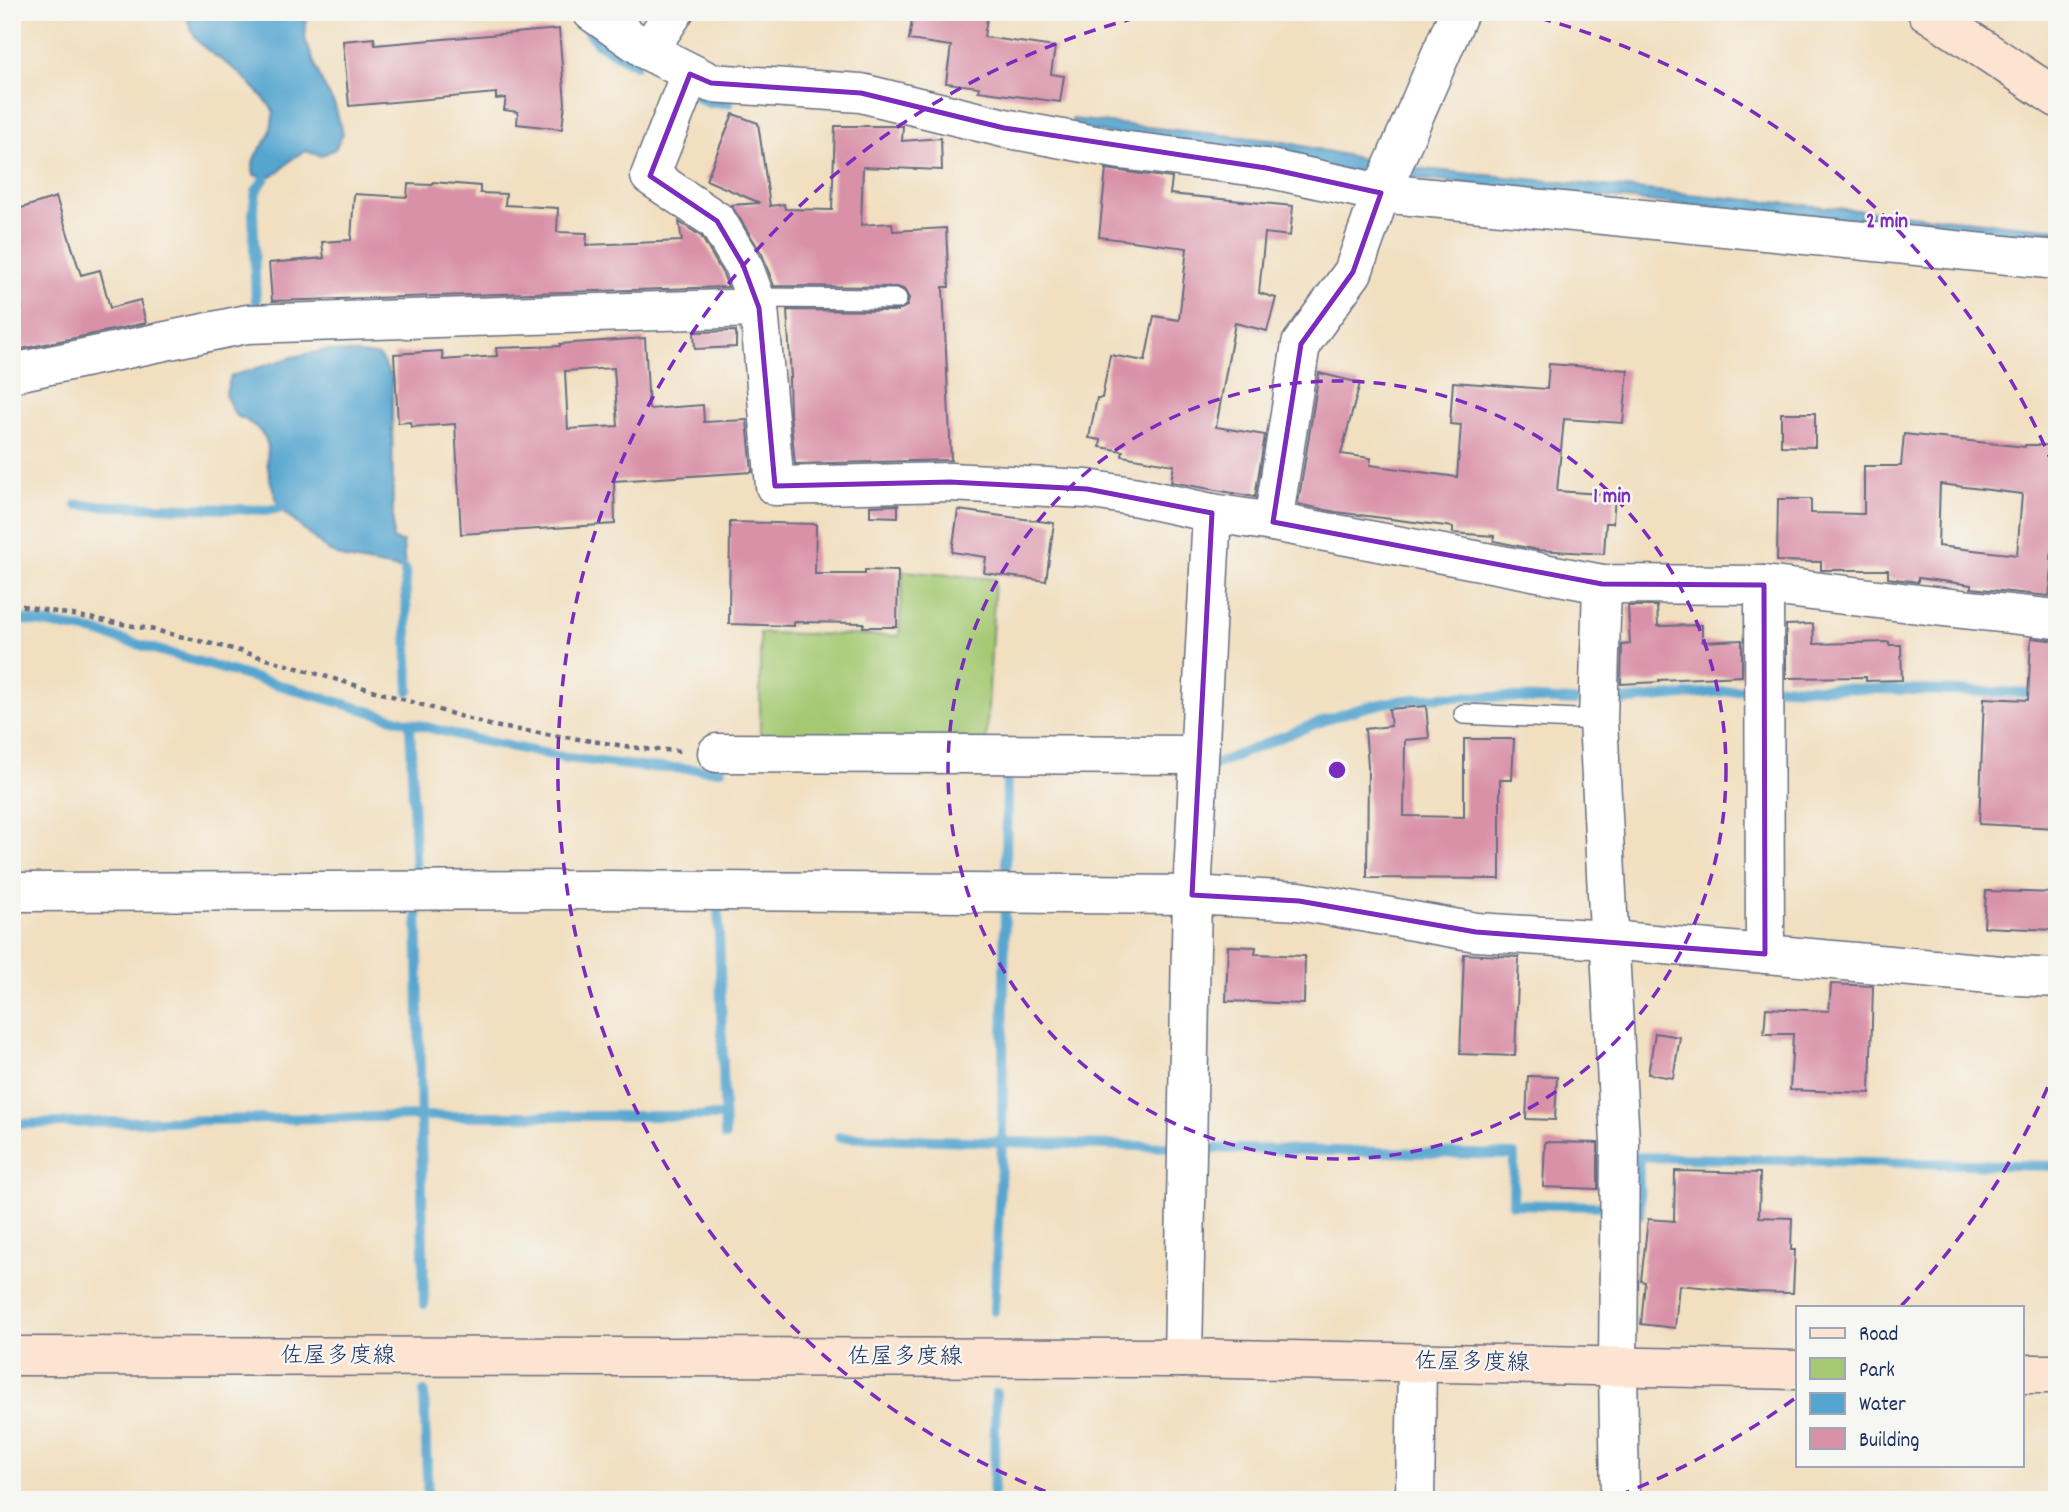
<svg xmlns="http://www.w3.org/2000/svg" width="2069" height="1512" viewBox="0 0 2069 1512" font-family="Dekko,'Klee One',sans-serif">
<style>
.green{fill:#a5c973;stroke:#607c68;stroke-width:2}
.water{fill:#54a5cf;stroke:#386a96;stroke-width:2}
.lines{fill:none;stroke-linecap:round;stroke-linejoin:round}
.stream{stroke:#54a5cf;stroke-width:10}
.building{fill:#d991a8;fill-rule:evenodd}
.service-casing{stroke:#666d80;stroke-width:22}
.minor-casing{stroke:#666d80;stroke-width:41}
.secondary-casing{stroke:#666d80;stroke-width:41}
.path{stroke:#666d80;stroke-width:4.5;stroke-dasharray:5 5;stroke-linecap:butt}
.service{stroke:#fff;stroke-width:19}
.minor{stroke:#fff;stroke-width:38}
.secondary{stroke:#fde4d1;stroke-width:38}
.marked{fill:none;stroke:#7b2cbf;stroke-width:5;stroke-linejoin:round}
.ring{fill:none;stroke:#7b2cbf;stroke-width:3.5;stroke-dasharray:12 9}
.labels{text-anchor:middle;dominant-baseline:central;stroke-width:5;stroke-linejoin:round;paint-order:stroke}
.street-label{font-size:23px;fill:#1b2f5e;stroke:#f6f6f2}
.centre{fill:#7b2cbf;stroke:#f6f6f2;stroke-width:3.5}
.ring-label{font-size:21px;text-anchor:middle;font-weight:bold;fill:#7b2cbf;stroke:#f6f6f2;stroke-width:5;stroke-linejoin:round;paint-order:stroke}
</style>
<rect width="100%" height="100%" fill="#f6f6f2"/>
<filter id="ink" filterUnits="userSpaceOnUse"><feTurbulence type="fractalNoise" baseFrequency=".0143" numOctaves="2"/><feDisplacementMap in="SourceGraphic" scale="14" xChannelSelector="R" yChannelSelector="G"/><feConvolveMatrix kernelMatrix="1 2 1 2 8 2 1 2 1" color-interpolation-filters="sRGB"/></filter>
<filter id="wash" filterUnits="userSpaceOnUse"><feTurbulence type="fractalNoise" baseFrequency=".00686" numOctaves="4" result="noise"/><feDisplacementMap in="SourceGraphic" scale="28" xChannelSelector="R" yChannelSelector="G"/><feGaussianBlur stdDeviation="1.57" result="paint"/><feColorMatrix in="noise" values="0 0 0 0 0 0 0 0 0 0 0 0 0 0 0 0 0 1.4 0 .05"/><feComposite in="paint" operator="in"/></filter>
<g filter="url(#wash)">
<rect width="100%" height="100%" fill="#f1dfc0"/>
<path class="green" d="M903,571l92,8 -9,166 -226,-1v-111l139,3z"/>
<g class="water">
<path d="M186,12h121l-2,27 17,43 13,24 8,28 -8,15 -14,7 -16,-5c-5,3 -11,5 -15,10 -14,13 -15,19 -36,14 -5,-22 8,-23 15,-40 3,-7 3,-16 5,-23 -11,-17 -33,-39 -50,-50 -23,-15 -32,-22 -38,-50z"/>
<path d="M1072,119l207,22 122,26 656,62v12l-682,-66 -303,-47z"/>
<path d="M326,350l53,6 13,21 1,163 10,2 2,28 -59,-11 -18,-8 -49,-43 -9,-29 -3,-17 1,-15 -3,-10 -8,-9 -13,-9 -8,-3 -11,-21 6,-19 62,-19z"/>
</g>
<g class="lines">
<g class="stream">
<path d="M585,26l12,17 39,22"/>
<path d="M697,97l12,6h20"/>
<path d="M256,305l-3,-93 3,-21 9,-13"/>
<path d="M77,505l192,5 10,-2"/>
<path d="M405,570l4,121"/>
<path d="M12,618l80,13 311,90 70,18 94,19 77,9 77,3"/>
<path d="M1779,687l260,6"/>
<path d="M1619,701l131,-12"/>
<path d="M410,723l6,154"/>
<path d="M1211,766c45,-18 89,-38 135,-53 72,-24 153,-16 228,-12"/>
<path d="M1006,873l1,-104"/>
<path d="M417,901l7,403"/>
<path d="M718,901l7,235"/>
<path d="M12,1124l410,-8h302"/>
<path d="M839,1137l331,10"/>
<path d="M1203,1148l311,7 -1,49 89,2"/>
<path d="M1640,1214l-2,-57 419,9"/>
<path d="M994,1311l8,-170 3,-236"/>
<path d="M424,1392l4,108"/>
<path d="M993,1500l3,-107"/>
</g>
</g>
<g id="blocks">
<g class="building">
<path d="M913,13l42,6 1,-5 31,4 -3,19 71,10 -4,27 13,2 -4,26 -82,-11 1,-4 -33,-4 5,-37 -42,-6z"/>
<path d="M559,29l6,74 -3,26 -45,-5 1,-12 -14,-2 2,-12 -10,1v-6l-147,13 -6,-65 31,-3 1,7z"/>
<path d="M733,114l25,9 12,83 14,-2 1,5 47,1 3,-84h68l-1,15 39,-3 1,32 -79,-3 -2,58 31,-2 1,8 53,-3 3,59h-6l8,173 -156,4 -5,-51 -1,-35h2l-4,-68 110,1 10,-5 2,-8 -5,-9 -7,-2 -123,-1 -12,-32 -31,-49 29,-2 -54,-23z"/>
<path d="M1106,169l66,9 -2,16 123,12 -3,30 -25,-3 -6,60 17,5 -9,33 -32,-8 -19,104 49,8 -10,62 -84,-15 3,-17 -52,-9 1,-5 -23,-4 1,-7 -12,-2 8,-40h5l8,-43 35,6 9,-45 25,4 8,-72 -88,-11z"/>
<path d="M433,182l47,4v7l26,1 -1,11 53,3 -1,24 30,1 -1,12 96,-4 -3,-19 22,14 22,38 5,13 -456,14 -3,-38 55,-5 -2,-16 29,-2 3,-46 53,3 1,-13 24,1z"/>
<path d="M56,197l25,78 19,-5 10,38 30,-8 6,23 -134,28v-41l10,-2 -10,-34v-63z"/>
<path d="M736,331v16l-41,2 -1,-17z"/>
<path d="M645,338l4,71 54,-4 1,17 43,-2 5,52 -138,9 1,43 -154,10 -6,-110 -44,3 -1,-5 -12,1 -4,-69 48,-3 1,9 54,-4 -1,-8 64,-2v-2zM614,368l4,58 -50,3 -3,-58z"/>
<path d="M1549,364l79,6 -5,53 -59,-4 -7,72 58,4 -2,28h-7l-2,31 -66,-4 -44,-9v-5l-41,-3v-6l-117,-15 -38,-8 21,-131 41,10 -19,71 30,4 -1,7 87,12 4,-52 -11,-1 3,-42 94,7z"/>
<path d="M1781,413h34v34l-34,-1z"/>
<path d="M1904,434l121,13v-2h32v39l-6,76h2l-4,36 -78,-8v-3l-53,-7v4l-30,-4v-8h-67v-8l-44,-1 1,-62h33v14l53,1v-48h37zM1940,484l82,10 -5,61 -79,-9z"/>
<path d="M898,505v12l-28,-1v-10z"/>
<path d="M958,510l96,13 -8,58 -62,-8 2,-16 -34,-5z"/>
<path d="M730,522l86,2 -1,50h50v-4l33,1 -1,56h-34l1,-4 -70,-1v4l-65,-2z"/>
<path d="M1628,606h29l1,20 44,-1v17l40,-2v36l-83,4v2l-38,2 1,-39 8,-1z"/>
<path d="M1813,624l1,20 75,-2v3h12l1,35 -36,1v-4l-80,1v-53z"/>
<path d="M2031,638l26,3v187l-78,-4 5,-126 44,2z"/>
<path d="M1426,706l3,32 -24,2 -1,76 60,1v-78h50l-2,41h-12v99l-133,-1 1,-112 -3,-37 26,-3 -2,-17z"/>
<path d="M1986,891l71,2v37l-73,-3z"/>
<path d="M1228,946l28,1 -1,7 50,2 -1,48 -78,-3z"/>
<path d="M1464,954l55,3 -4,99 -55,-2z"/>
<path d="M1831,984l42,2 -3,107 -80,-3 3,-56h-29l2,-26 63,3z"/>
<path d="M1655,1033l25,4 -7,41 -25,-4z"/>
<path d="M1528,1076l29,1 -2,43 -29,-1z"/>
<path d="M1545,1142l53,1v46l-55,-2z"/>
<path d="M1675,1171l85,2 -1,44 33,1 -1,32h4l-2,43 -41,-1 -73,-7 -4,43 -34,-4 4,-42 -4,-1 7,-62 26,2z"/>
</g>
</g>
</g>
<g filter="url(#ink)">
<use href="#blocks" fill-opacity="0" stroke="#666d80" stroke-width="2"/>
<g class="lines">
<defs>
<g id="service">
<path d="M755,298l142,1"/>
<path d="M1464,714l134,6"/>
</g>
<g id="minor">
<path d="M592,12l56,39 63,32 150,10 143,35 117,22 145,18 115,25 676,67"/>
<path d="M648,51l26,-39"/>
<path d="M690,74l-40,102 67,45 26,44 16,43 16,178 175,-4 137,7 51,8 74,16 61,9 329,62 162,1 179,22 114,12"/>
<path d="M12,373l235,-49 512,-16"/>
<path d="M1273,522l28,-178 52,-72 28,-79 78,-181"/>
<path d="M1602,584l-4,136 22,422 -2,225 2,133"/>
<path d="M1764,585l1,369"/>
<path d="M717,753l482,2"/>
<path d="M12,892l598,-2 582,5 107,6 177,31 133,8 392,35 56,3"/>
<path d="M1183,1358l9,-463 20,-382"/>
<path d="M1415,1500l2,-137"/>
</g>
<g id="secondary">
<path d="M1927,12l130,86"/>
<path d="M12,1356l1171,2 615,12"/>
<path d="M2022,1374h35"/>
</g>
</defs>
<use href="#service" class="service-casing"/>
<use href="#minor" class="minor-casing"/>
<use href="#secondary" class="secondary-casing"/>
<path class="path" d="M12,604l138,25 83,20 260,77 151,23 39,2"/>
<use href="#service" class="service"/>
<use href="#minor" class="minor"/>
<use href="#secondary" class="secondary"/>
</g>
</g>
<path class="marked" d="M690,74l21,9 150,10 143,35 262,40 115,25 -28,79 -52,72 -28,178 329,62 162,1 1,369 -289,-22 -177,-31 -107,-6 20,-382 -125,-24 -137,-7 -175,4 -16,-178 -16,-43 -26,-44 -67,-45z"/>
<g class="ring">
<circle cx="1337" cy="770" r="389"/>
<path d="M2056 1068A778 778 0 0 1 1901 1306M1794 1399A778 778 0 0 1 1609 1499M1065 1499A778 778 0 0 1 1155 13M1519 13A778 778 0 0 1 2056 472"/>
</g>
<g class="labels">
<g class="street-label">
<text x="338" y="1357">佐屋多度線</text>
<text x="905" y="1358">佐屋多度線</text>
<text transform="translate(1472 1364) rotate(1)">佐屋多度線</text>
</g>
</g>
<circle cx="1337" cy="770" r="10" class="centre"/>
<g class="ring-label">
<text x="1887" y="227">2 min</text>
<text x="1612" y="502">1 min</text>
</g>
<rect width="2069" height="1512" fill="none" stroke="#f6f6f2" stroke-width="42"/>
<rect x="1796" y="1306" width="228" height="161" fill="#f6f6f2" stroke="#9ea6b7" stroke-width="2"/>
<rect x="1810" y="1328" width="35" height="10" fill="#fde4d1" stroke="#9ea6b7" stroke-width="2"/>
<text x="1859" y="1340" font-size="21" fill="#1b2f5e">Road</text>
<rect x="1810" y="1358" width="35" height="21" fill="#a5c973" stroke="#9ea6b7" stroke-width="2"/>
<text x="1859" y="1376" font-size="21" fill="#1b2f5e">Park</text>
<rect x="1810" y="1393" width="35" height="21" fill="#54a5cf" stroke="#9ea6b7" stroke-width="2"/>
<text x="1859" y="1410" font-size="21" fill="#1b2f5e">Water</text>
<rect x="1810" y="1428" width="35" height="21" fill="#d991a8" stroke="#9ea6b7" stroke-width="2"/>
<text x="1859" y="1446" font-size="21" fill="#1b2f5e">Building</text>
</svg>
